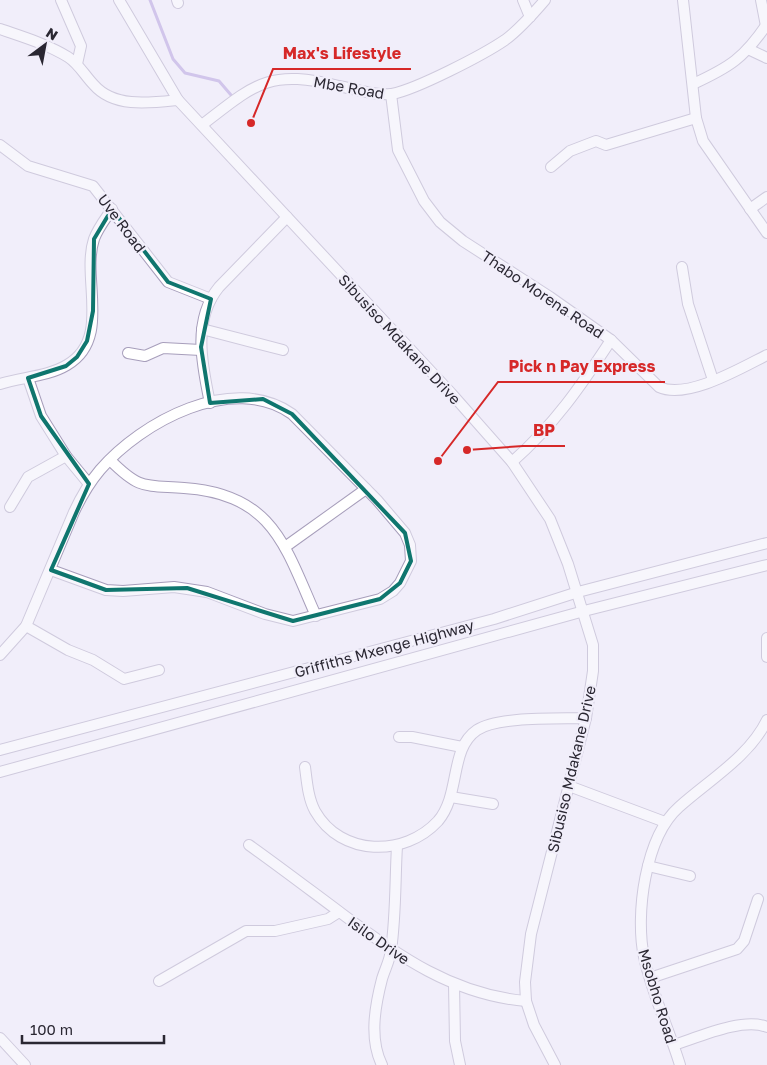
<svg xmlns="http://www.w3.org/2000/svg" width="767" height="1065" viewBox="0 0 767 1065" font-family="'Golos Text',sans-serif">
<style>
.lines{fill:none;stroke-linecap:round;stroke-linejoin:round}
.stream{stroke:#ab93d9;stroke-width:3}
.minor-casing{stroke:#a79ebb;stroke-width:12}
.minor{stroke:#fff;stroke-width:10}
.marked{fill:none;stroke:#0f766e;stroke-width:4;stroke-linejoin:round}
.labels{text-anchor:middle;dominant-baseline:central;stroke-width:4.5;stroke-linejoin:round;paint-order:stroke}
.street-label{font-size:15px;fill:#2a2732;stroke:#f1eefa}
.leader{fill:none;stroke:#d62828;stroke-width:2}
.callout-dot{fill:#d62828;stroke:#f1eefa;stroke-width:2}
.callout-label{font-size:16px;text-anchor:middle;font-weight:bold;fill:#d62828;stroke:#f1eefa;stroke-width:4.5;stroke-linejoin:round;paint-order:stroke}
</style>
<rect width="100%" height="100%" fill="#f1eefa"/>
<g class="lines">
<path class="stream" d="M150,0l23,59 12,14 34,8 12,14"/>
<defs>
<g id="minor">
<path d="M61,0l20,46 -4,18"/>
<path d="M119,0l59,100 273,293 61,69 38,57 18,45 25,81v26l-7,47 -55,216 -6,48 1,19 8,24 21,40"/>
<path d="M177,0l1,3"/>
<path d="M523,0l7,17"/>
<path d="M683,0l13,118 7,23 64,92"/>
<path d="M761,0l5,26"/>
<path d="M0,29c23,8 47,15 68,28 11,7 17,19 26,28 20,23 56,18 84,15"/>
<path d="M748,49l19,9"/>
<path d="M693,84c37,-17 51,-26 74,-60"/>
<path d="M391,94l7,56 26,51 16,21 23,19 87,56 61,43 48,47c28,13 82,-19 108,-32"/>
<path d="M202,125c54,-42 67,-56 137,-39 15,3 37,10 53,8 25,-5 91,-39 113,-54 15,-11 28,-26 40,-40"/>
<path d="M0,145l28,21 65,20 75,96 43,17"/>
<path d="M551,167l19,-16 26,-10 10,4 90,-27"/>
<path d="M750,209l17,-12"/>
<path d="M682,267l6,37 25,76"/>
<path d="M202,329l81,21"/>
<path d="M128,353l17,3 18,-8 38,2"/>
<path d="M28,378l13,38 25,40 23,28"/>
<path d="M0,384c21,-7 47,-7 67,-19 45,-26 14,-87 27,-126 4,-11 12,-21 18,-30"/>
<path d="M210,403c-8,-38 -18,-83 9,-116l68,-70"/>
<path d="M110,460c30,30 34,25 74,28 89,6 101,58 132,128"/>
<path d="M512,462c42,-37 69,-76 99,-122"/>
<path d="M10,507l18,-30 38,-21"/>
<path d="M285,547l81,-58"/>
<path d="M26,626l42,24 25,10 31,19 35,-9"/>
<path d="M767,638v19"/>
<path d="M0,655l26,-29 48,-114c7,-15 15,-29 26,-42 41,-48 133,-98 192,-56l85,86 28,33 5,12 1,16 -11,22 -7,8 -13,8 -87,22 -28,-7 -58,-22 -33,-5 -51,4 -17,-1 -55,-20"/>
<path d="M399,737h13l50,10"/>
<path d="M0,750l494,-131 84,-27 189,-49"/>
<path d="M305,767c2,15 3,31 10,44 26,46 90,46 123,10 23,-27 11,-72 39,-91 21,-14 83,-11 109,-12"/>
<path d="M0,772l584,-161 183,-46"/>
<path d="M569,786l96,36"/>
<path d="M451,797l42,7"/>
<path d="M249,845c31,22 61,45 92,68 57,43 113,82 185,88"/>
<path d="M648,866l42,10"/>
<path d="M650,978l87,-29 7,-8 14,-42"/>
<path d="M159,981l87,-50h29l53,-12 11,-7"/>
<path d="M454,984l1,57 5,24"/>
<path d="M0,1038l25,27"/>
<path d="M674,1045c25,-8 69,-28 93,-18"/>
<path d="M382,1065c-13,-26 -7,-59 0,-86 3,-10 8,-19 9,-29 5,-34 4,-70 6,-104"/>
<path d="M680,1065c-11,-36 -28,-71 -36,-108 -9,-42 1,-120 35,-150 30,-27 70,-50 88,-87"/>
</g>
</defs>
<use href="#minor" class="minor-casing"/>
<use href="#minor" class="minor"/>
</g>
<path d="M0 0H767V1065H0ZM112,209l56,73 43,17 -10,48 9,56 53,-4 29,15 113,119 6,28 -11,22 -20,16 -87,22 -106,-33 -81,2 -55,-20 38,-86 -48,-68 -13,-38 38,-12 11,-9 10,-16 6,-30 1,-72z" fill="#f1eefa" fill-opacity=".55" fill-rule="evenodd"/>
<path class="marked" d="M112,209l56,73 43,17 -10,48 9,56 53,-4 29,15 113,119 6,28 -11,22 -20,16 -87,22 -106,-33 -81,2 -55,-20 38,-86 -48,-68 -13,-38 38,-12 11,-9 10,-16 6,-30 1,-72z"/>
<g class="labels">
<g class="street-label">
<text transform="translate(349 87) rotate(10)">Mbe Road</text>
<text transform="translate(122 223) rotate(53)">Uve Road</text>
<text transform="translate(543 294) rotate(34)">Thabo Morena Road</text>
<text transform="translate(400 339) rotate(47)">Sibusiso Mdakane Drive</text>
<text transform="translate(384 648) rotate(-15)">Griffiths Mxenge Highway</text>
<text transform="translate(571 769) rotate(-77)">Sibusiso Mdakane Drive</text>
<text transform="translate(379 940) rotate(35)">Isilo Drive</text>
<text transform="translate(658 996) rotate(73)">Msobho Road</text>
</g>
</g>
<path class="leader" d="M251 123L273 69H411M438 461L498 382H665M467 450L523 446H565"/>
<g class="callout-dot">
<circle cx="251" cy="123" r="5"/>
<circle cx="438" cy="461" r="5"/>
<circle cx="467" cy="450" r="5"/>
</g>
<g class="callout-label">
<text x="342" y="59">Max's Lifestyle</text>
<text x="582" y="372">Pick n Pay Express</text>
<text x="544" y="436">BP</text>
</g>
<g transform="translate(45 45) rotate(32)" stroke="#f1eefa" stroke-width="4" paint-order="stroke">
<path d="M0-4L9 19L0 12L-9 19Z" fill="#2a2732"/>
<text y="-8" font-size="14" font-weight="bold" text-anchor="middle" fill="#2a2732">N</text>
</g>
<path d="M22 1035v8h142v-8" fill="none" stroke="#2a2732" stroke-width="2.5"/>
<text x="30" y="1035" font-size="15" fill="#2a2732" stroke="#f1eefa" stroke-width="4" paint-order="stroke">100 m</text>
</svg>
